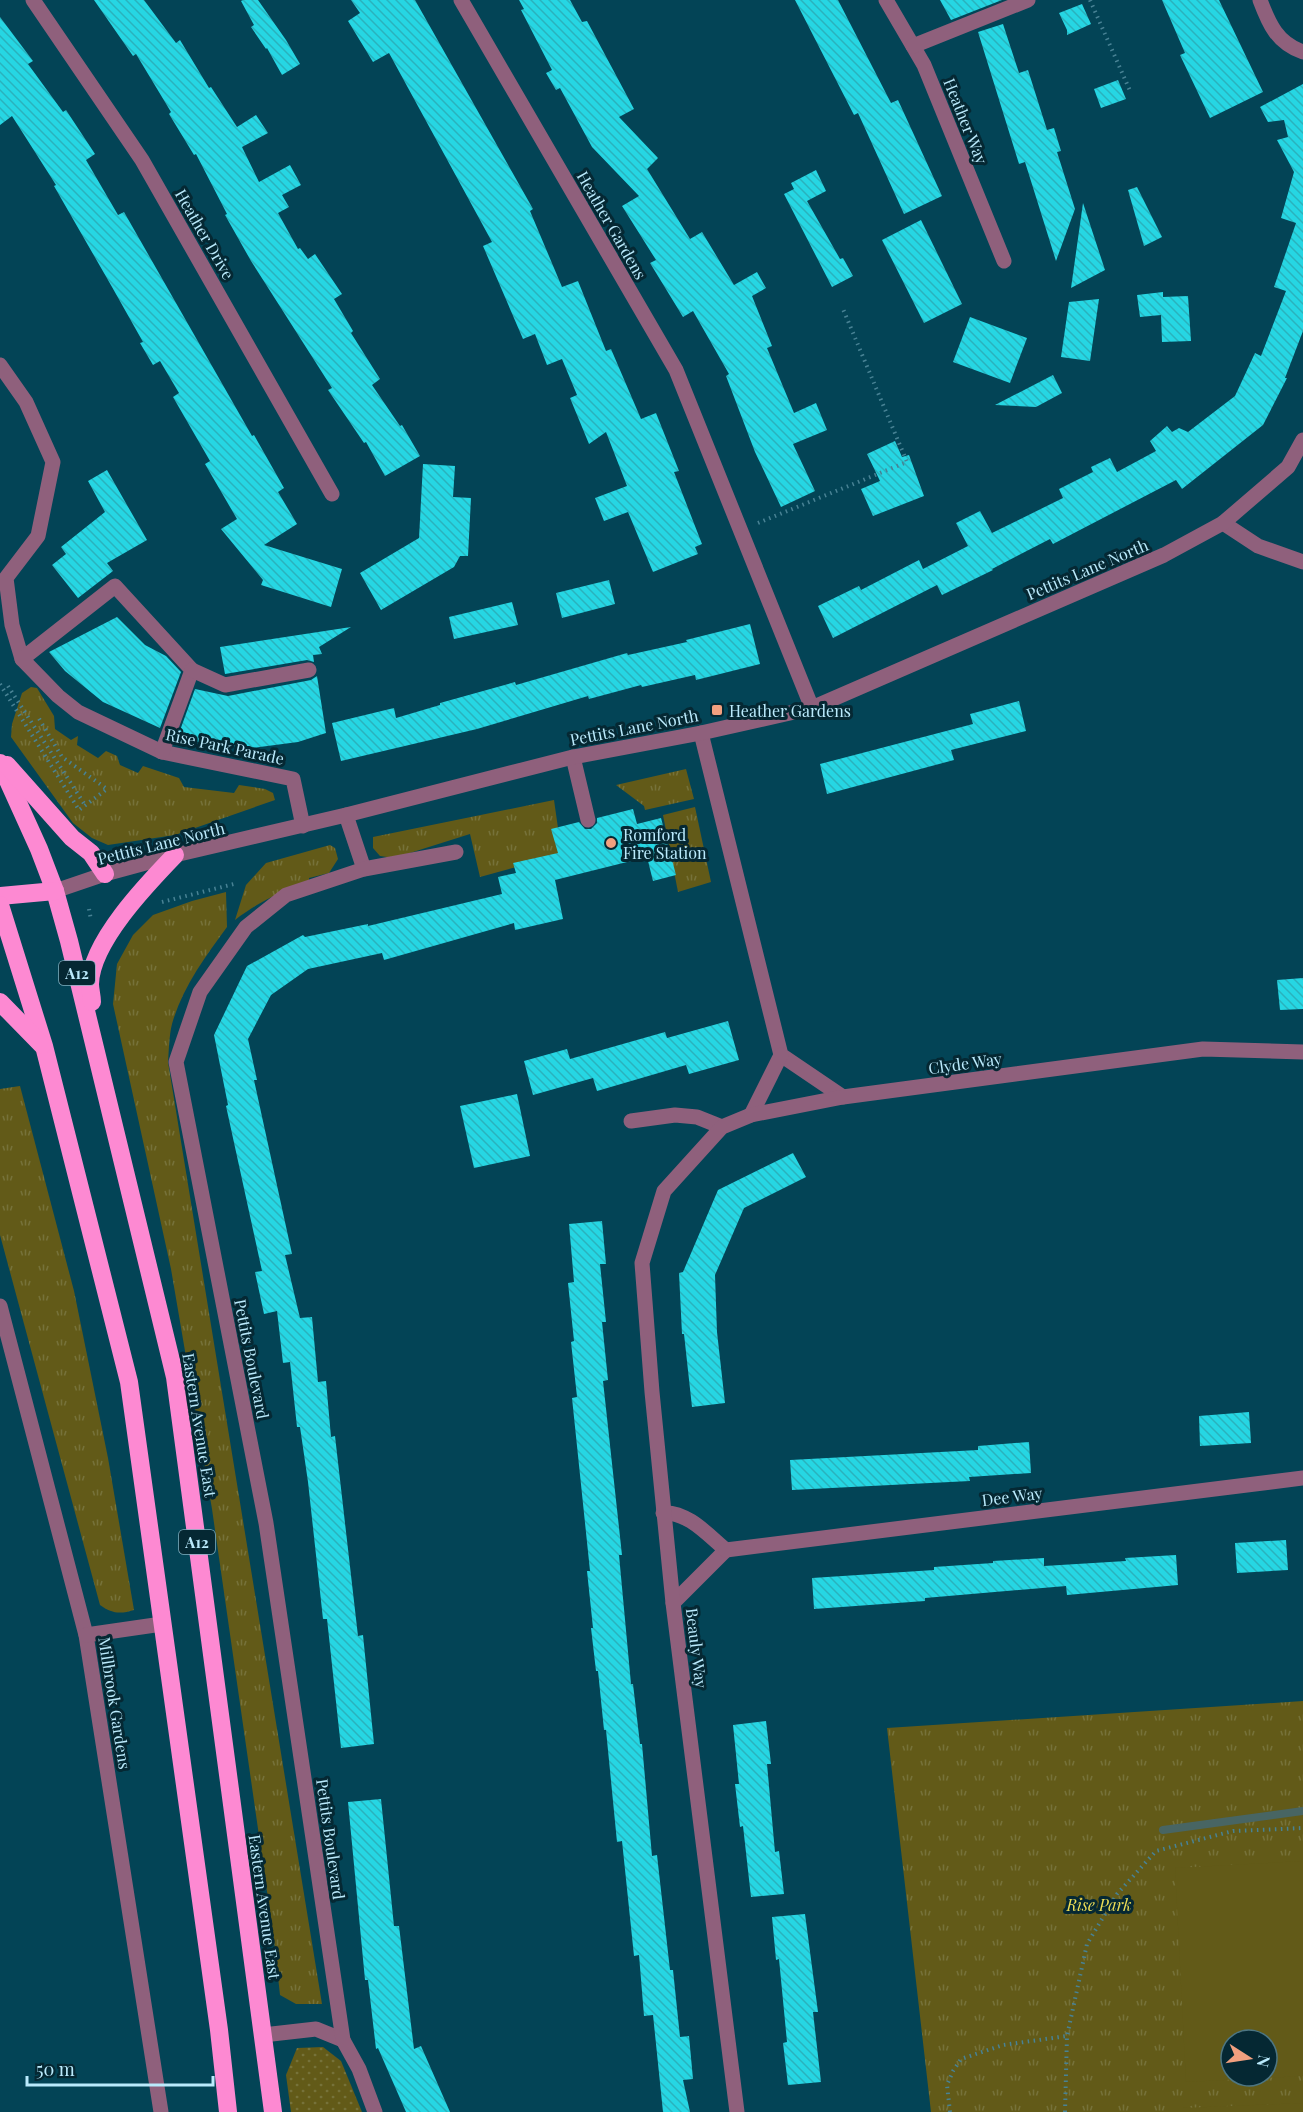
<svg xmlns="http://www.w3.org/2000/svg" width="1303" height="2112" viewBox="0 0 1303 2112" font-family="'Playfair Display',serif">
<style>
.grass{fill:url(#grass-tufts);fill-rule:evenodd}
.garden{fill:url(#garden-dots)}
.pitch{fill:#625a18;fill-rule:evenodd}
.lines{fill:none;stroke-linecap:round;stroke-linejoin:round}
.stream{stroke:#486563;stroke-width:8}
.building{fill:url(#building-back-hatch)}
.path{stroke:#488294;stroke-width:4;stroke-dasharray:1.5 4.5;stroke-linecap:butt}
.minor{stroke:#8f607c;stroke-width:15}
.highway{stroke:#fd89d2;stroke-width:18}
.poi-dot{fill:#f2a07f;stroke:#052833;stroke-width:2}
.labels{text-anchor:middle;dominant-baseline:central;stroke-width:6;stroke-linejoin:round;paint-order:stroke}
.shield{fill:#052833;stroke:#84b0c0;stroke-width:1.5}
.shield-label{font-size:15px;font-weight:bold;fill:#baeafc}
.street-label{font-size:16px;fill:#baeafc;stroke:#052833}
.poi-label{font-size:16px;fill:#baeafc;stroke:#052833;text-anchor:start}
.park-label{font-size:16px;font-style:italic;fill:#eede56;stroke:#052833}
</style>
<defs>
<pattern id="grass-tufts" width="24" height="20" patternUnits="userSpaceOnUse" patternTransform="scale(1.5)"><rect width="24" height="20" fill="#625a18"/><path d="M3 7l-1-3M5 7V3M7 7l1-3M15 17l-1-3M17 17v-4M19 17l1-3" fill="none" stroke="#76723a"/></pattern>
<pattern id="garden-dots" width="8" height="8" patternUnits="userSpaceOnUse" patternTransform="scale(1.5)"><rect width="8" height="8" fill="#625a18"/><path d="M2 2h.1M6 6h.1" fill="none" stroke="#76723a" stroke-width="1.8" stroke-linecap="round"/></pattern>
<pattern id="building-back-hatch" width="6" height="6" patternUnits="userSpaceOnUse" patternTransform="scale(1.5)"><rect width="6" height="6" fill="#26d6e3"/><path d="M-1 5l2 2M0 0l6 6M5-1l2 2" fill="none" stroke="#2ab2bd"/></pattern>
</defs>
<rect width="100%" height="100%" fill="#034456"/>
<g class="grass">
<path d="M31,687l6,1 17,28 1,13 16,11 7,-4 -1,9 21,13 8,-7 11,5 3,9 18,8 5,-7 36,12 5,9 50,6 5,-8 26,4 8,4 2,7 -100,35 -67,10 -16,-7 -19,-15 -62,-86 1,-13 10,-31z"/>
<path d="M686,769l8,30 -49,11 -1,-4 -28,-21z"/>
<path d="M554,800l9,63 -18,-4 -65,18 -10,-43 -76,24 -14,-2 -7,-8v-11z"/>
<path d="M695,807l16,75 -33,10 -15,-77z"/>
<path d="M330,845l5,3 3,11 -9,14 -20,5v4c-29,10 -49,19 -74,38l11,-35 20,-22z"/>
<path d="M226,892l1,35c-22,30 -45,61 -55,97 -3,12 -3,26 -4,38l154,942h-26l-16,-9 -6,-55 -62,-431 -41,-240 -58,-265 4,-40 16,-29 20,-20 39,-14z"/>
<path d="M20,1086l54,205 34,167 26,152c-13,4 -22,4 -34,-5l-100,-370v-146z"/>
<path d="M1303,1701v411h-372l-44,-384zM1231,2040h36v36h-36z"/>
</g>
<path class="garden" d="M323,2047l18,14 21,51h-71l-5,-37 11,-27z"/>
<g class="pitch">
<path d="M1303,1861v215l-117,6 -11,-214zM1231,2040h36v36h-36z"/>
<path d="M1303,2103v9h-120v-4z"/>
</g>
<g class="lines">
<path class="stream" d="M1163,1830l140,-19"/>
</g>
<g class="building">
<path d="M94,0h50l32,43 4,-3 29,48 2,-1 26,40 19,-12 12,18 -26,14 17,35 31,-17 11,20 -19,10 7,12 -11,6 20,36 2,-1 8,11 7,-5 27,40 -8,5 19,32 -2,2 29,46 -8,6 28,41 2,-1 18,31 -35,20 -19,-34 -2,1 -36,-53 4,-2 -81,-127 -26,-46 2,-1 -31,-60 -2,1 -25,-41 2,-2 -35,-58 -3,2z"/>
<path d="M243,0h15l28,40 14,24 -18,11 -15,-27 -1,1 -15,-22 3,-2 -13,-24z"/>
<path d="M351,0h64l118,209 -3,2 32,76 16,-6 28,70 5,-2 30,70 15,-6 23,58 -5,1 28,72 -7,3 3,7 -45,18 -25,-60 -24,9 -9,-23 32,-12 -21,-54 -17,12 -19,-46 7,-3 -15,-36 -15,6 -12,-31 -12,5 -40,-93 9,-4 -103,-189 -16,9 -25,-41 12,-8z"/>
<path d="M519,0h51l12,22 5,-1 47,88 -15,8 39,41 -11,11 43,70 12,-7 32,53 23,-13 9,16 -14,8 20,50 -5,2 27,65 22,-10 11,27 -34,14 22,47 -34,16 -26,-55 -29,-76 3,-2 -36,-63 -10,6 -33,-54 6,-3 -34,-54 17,-10 -47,-49 -32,-59 -4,2 -10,-17 6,-3 -31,-60 3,-1z"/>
<path d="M795,0h43l53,103 7,-3 44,96 -38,18 -46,-101 -4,2z"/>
<path d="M940,0h62l-51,20z"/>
<path d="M1162,0h57l44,92 -53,26 -30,-63 5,-2z"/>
<path d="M1082,4l9,20 -24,11v-5l-8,-17z"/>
<path d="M0,17l33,44 -5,3 35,48 3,-2 29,44 -9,6 32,55 6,-3 128,224 2,-1 30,53 -6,4 19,32 -33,21 78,24 -11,38 -70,-22 2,-5 -42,-51 16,-10 -32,-55 5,-3 -37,-64 6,-4 -19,-32 -7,4 -13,-22 3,-1 -31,-55 -58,-101 2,-1 -44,-69 -12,9z"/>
<path d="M1003,24l16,49 9,-3 19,60 7,-2 7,23 -4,1 18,57 -19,52 -31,-99 -6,2 -41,-132z"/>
<path d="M1118,80l8,19 -25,9 -7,-19z"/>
<path d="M1303,84v247l-18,47h2l-24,47 -81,64 -6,-9 -123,64 -3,-5 -58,30 1,1 -51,25 -5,-10 -104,53 -15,-32 41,-20 2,4 58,-30 4,9 45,-23 -12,-23 24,-12 12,22 71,-35 -4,-9 34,-17 -2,-5 19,-9 7,14 39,-21 -6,-10 17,-15 5,6 7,-4 9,4 47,-36 20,-43 6,3 25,-65 -12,-4 22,-64 -15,-5 13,-46 -17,-32 11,-3 -4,-17 -16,2 -8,-15z"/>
<path d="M816,170l10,21 -19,10 33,58 3,-1 10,18 -21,11 -48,-93 10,-5 -3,-6z"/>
<path d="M1137,187l25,50 -18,9 -16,-56z"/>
<path d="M1083,203l22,67 -34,18z"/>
<path d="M921,220l41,84 -38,19 -42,-83z"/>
<path d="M1163,292v5l25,-1 3,45 -29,1 -1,-27 -21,2 -3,-22z"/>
<path d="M1099,299l-9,62 -29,-4 8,-55z"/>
<path d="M970,317l57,21 -17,45 -57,-21z"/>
<path d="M1053,375l9,18 -26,14 -41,-2z"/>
<path d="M895,441l7,16 7,-2 15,41 -51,20 -12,-27 19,-8 -13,-27z"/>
<path d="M423,464l32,2 -2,31 18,1 -3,58h-8l-6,11 -73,43 -21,-37 59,-35z"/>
<path d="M107,470l40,70 -40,23 6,8 -35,27 -26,-33 14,-11 -5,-7 44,-35 -17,-31z"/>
<path d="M609,580l6,24 -53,14 -6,-25z"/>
<path d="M512,602l6,23 -64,14 -5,-22z"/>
<path d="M117,617l28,28 21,11 15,16 -21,56 -57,-26 -38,-31 -16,-19z"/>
<path d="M750,624l10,40 -64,16 -1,-5 -53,12 -1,-2 -52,14 -1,-3 -111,33 -136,32 -9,-38 62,-15 2,10 44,-13v-2l75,-21 1,3 111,-32 1,2 59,-13 -1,-2z"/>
<path d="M351,627l-32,20 3,7 -9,1 1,7 -7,-2 -82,14 -5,-27z"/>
<path d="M317,676l9,57 -28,9 -46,6 -51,-5 -23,-7 17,-47 33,7 83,-16z"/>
<path d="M1019,701l7,30 -75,19 3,10 -127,34 -7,-30 153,-40 -3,-10z"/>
<path d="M633,809l4,15 24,-6 15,57 -23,6 -6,-24 -92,23 8,39 -48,11 -1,-7 -130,37 -2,-7 -74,16 -37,26 -23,44 9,41h-3l38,174 -7,1 15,63 12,-1 6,65 8,-1 5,56 4,-1 23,200 5,-1 11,109 -33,4 -14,-129h-4l-15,-137 -8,-55h-3l-7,-65 -7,1 -6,-52 -13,3 -9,-42 7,-1 -36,-165 2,-1 -14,-70 33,-69 56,-31 2,2 63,-13v2l134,-32 -4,-17 18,-4 -3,-10 45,-10 -7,-24 28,-7 6,7h6l6,-6v-5z"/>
<path d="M1303,978v31l-23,1 -3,-30z"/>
<path d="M728,1021l11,39 -50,14 -3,-9 -89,26 -4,-13 -60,17 -9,-34 43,-12 3,10 95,-27 2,6z"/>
<path d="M517,1094l13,62 -56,12 -14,-62z"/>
<path d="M793,1153l13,24 -62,31 -29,67 2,57 8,71 -33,4 -8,-73h-2l-3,-61 4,-1 35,-82z"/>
<path d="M602,1221l4,43h-6l6,58h-4l6,58 -5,1 19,174h-3l12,129h2l7,60h2l10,112 5,-1 13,115h3l7,67 9,-1 4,43 -10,1 7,32h-27l-10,-97 -9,1 -5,-61 -5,1 -12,-115 -5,1 -11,-112h-2l-6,-59h-2l-5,-43h2l-6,-57h3l-18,-173 5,-1 -6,-55 3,-1 -6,-58 6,-1 -5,-58z"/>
<path d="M1249,1412l2,31 -51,3 -1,-30z"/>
<path d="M1029,1442l2,31 -62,4 1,4 -178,9 -2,-30 188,-10v-4z"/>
<path d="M1286,1540l2,30 -51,3 -2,-30z"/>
<path d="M1176,1555l2,30 -111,10 -1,-9 -141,12v3l-111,8 -2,-31 122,-8v-3l59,-4v-2l51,-3v8l82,-5 -1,-3z"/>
<path d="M766,1721l5,43h-4l8,88 4,-1 5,43 -33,3 -8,-71 -3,1 -5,-43h4l-6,-59z"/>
<path d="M381,1799l13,127h5l15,123 7,-3 29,66h-44l-28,-64 -2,1 -8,-69h-3l-17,-178z"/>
<path d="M805,1914l13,98h-5l8,70 -33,3 -5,-42 4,-1 -8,-83 -3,1 -4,-43z"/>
</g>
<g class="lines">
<g class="path">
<path d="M1090,0l41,93"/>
<path d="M758,523l149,-61 -64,-153"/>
<path d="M0,684l79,126 28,-21 -45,-32 -24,-40"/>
<path d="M8,686l77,119"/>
<path d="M162,902l72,-18"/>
<path d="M89,909l2,11"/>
<path d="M950,2112l-3,-27 6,-14 8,-12 42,-14 64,-9"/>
<path d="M1065,2112l2,-76 20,-92 30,-50 39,-43 77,-20 70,-3"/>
</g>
<g class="minor">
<path d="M33,0l109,160 190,334"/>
<path d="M461,0l215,370 136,338"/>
<path d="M886,0l38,65 80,196"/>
<path d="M1260,0c9,24 17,43 43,52"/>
<path d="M913,46l115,-46"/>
<path d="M0,365l26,37 27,60 -15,74 -32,42 6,47 10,34 36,37 20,16 84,40 131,27 10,47"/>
<path d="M1223,523l35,23 45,16"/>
<path d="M22,659l93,-73 77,84 -30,82"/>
<path d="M192,670l33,15 84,-15"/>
<path d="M701,733l80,322 62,42"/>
<path d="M573,757l15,63"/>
<path d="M346,815l18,54"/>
<path d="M55,891l50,-17 70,-19 171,-40 227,-58 128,-24 111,-25 352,-153 59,-32 65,-56 15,-27"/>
<path d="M751,1115l30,-60"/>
<path d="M631,1121l44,-6 22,2 25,10"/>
<path d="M0,1306l86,329 75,477"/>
<path d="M663,1513c24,-2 45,22 63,37l-53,53"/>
<path d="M726,1550l577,-72"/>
<path d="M86,1635l76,-11"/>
<path d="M263,2035l53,-6 27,11"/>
<path d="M375,2112l-16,-43 -16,-29 -77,-517 -90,-461 24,-70 46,-65 40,-32 78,-26 92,-17"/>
<path d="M737,2112l-64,-509 -21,-211 -10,-129 22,-72 58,-64 29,-12 92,-18 360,-48 100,3"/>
</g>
<g class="highway">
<path d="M0,763l39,86 16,42 14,50 106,436 98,735"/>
<path d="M7,765l65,73 19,15 14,21"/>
<path d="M0,896l55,-5"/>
<path d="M0,905l44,141 85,336 90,648 9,82"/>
<path d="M0,1002l42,43"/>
<path d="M92,1002c0,-6 -2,-12 -2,-18 1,-42 57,-100 85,-129"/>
</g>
</g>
<g class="poi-dot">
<rect x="711" y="704" width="12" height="12" rx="3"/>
<circle cx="611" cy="843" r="6"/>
</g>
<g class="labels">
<g class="shield">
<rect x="59" y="961" width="36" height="24" rx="4.5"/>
<rect x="179" y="1530" width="36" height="24" rx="4.5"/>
</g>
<g class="shield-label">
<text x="77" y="973">A12</text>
<text x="197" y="1542">A12</text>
</g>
<g class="street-label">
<text transform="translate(966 121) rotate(68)">Heather Way</text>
<text transform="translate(612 225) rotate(60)">Heather Gardens</text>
<text transform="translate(205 234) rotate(60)">Heather Drive</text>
<text transform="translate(1087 569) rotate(-23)">Pettits Lane North</text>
<text transform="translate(634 727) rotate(-11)">Pettits Lane North</text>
<text transform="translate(225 746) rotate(12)">Rise Park Parade</text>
<text transform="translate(161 843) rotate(-14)">Pettits Lane North</text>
<text transform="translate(965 1063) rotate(-8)">Clyde Way</text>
<text transform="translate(252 1359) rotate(79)">Pettits Boulevard</text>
<text transform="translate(200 1425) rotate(81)">Eastern Avenue East</text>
<text transform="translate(1012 1496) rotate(-7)">Dee Way</text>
<text transform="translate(697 1648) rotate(83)">Beauly Way</text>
<text transform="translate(115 1703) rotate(81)">Millbrook Gardens</text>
<text transform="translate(331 1839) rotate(82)">Pettits Boulevard</text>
<text transform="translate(265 1907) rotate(82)">Eastern Avenue East</text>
</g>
<g class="poi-label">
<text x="729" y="710">Heather Gardens</text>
<text x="623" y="834">Romford<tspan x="623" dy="18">Fire Station</tspan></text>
</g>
<g class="park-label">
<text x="1099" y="1904">Rise Park</text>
</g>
</g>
<g transform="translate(1249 2058) rotate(102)"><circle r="28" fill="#052833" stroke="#4d7683" stroke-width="1.5"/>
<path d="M0-4.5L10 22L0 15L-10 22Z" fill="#f2a07f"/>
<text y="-9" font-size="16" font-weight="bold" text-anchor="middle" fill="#baeafc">N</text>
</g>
<path d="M27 2076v9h186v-9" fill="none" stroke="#baeafc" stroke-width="3"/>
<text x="36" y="2076" font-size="18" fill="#baeafc" stroke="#052833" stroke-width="4.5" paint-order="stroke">50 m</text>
</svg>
